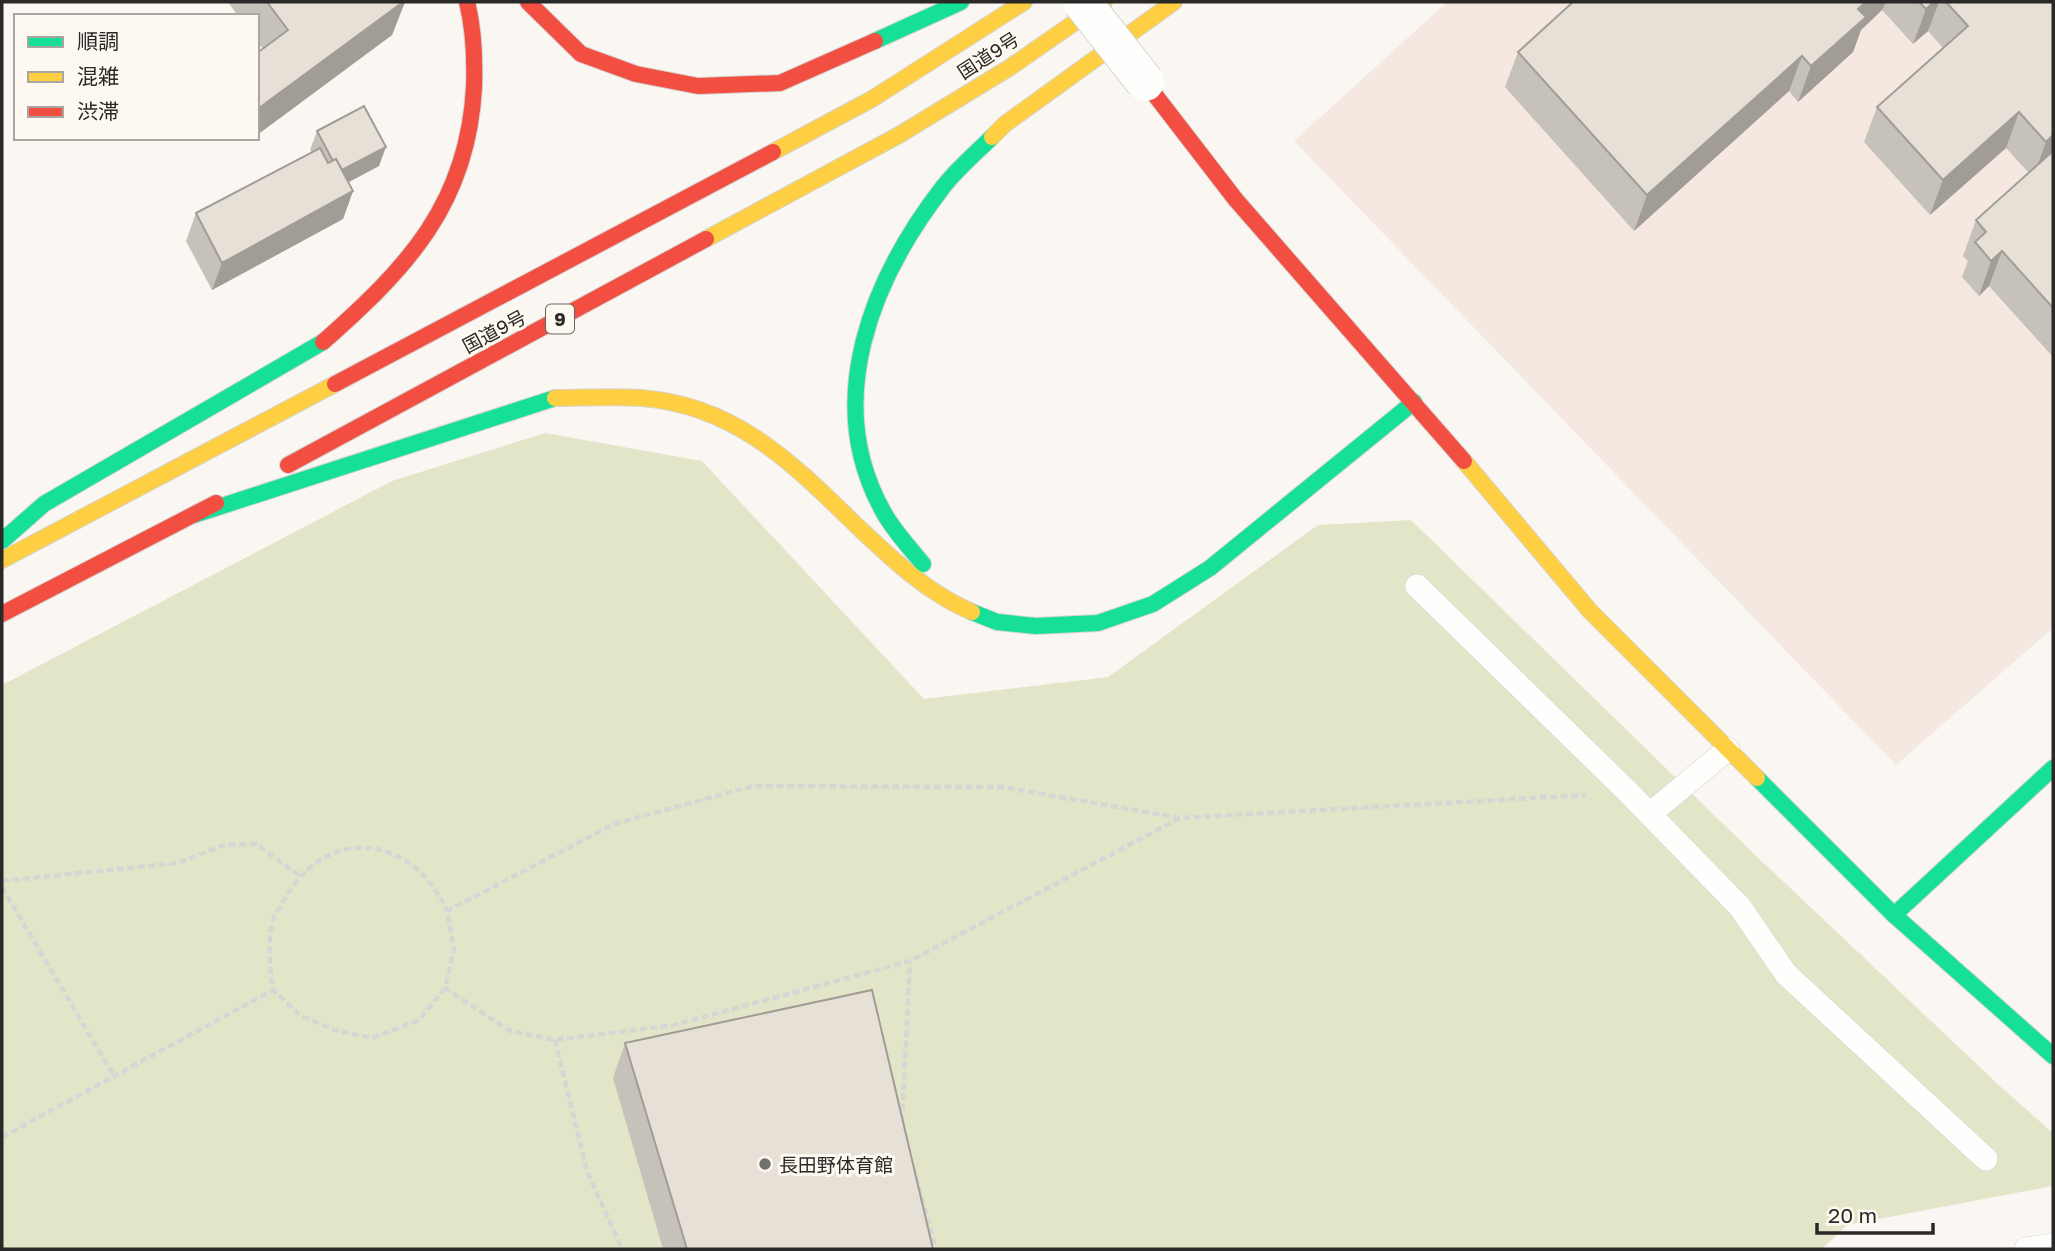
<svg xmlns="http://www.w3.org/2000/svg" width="2055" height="1251" viewBox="0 0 2055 1251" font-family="'Golos Text','Noto Sans JP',sans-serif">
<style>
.industrial{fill:#f4e8e1}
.green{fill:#e3e5c9}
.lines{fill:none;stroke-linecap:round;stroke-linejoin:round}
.lane-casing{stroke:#d6d4d2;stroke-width:24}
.fast-casing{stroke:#d6d4d2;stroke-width:18}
.slow-casing{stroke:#d6d4d2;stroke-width:18}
.jam-casing{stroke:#d6d4d2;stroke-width:18}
.path{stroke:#d7d6d5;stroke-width:4.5;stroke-dasharray:7 3.5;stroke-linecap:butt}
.lane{stroke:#fefefd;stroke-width:23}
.fast{stroke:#16e098;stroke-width:16}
.slow{stroke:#ffcf43;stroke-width:16}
.jam{stroke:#f24e42;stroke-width:16}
.street-bridge-casing{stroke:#d6d4d2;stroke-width:40;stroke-linecap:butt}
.street-bridge{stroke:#fefefd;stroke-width:38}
.wall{fill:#c6c1b9}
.shaded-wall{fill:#a19d96}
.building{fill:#e6e0d7;stroke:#a19d96;stroke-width:2}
.poi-dot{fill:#73716e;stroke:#fdf8f0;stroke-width:2.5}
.labels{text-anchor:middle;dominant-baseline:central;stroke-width:6;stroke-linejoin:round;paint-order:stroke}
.shield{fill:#fdf8f0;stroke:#6a6763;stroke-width:2}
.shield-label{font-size:18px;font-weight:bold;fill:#2b2927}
.street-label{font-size:19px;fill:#2b2927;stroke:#fdf8f0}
.poi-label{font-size:19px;fill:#2b2927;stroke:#fdf8f0;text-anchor:start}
</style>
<rect width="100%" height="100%" fill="#faf7f3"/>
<path class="industrial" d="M1447,2h606v626l-157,137 -602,-624z"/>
<path class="green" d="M545,433l157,28 222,238 184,-22 210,-152 93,-5 341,332 250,236 51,45v53l-206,39 -25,24h-1820v-564l390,-204z"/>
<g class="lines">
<defs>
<g id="lane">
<path d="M1417,586l211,206 112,115 46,67 200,185"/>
<path d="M1650,814l78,-65"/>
<path d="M2026,1249l27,-4"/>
</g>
<g id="fast">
<path d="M875,41l86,-39"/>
<path d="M194,515l361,-117"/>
<path d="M2,541l42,-37 279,-162"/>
<path d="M923,564c-13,-16 -29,-33 -39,-51 -63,-111 -12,-234 59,-326 14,-18 33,-34 49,-50"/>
<path d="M972,612l25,10 39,4 62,-3 55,-19 57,-36 204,-166"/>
<path d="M1757,778l137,137 159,141"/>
<path d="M1894,915l159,-147"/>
</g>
<g id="slow">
<path d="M992,137l13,-13 169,-122"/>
<path d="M773,152l99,-53 152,-97"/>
<path d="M706,239l193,-104 110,-67 95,-66"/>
<path d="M555,398c29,0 58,-2 86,0 95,7 152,66 216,128 35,33 70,67 115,86"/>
<path d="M1464,461l126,150 167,167"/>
<path d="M2,560l333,-176"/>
</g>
<g id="jam">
<path d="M528,2l53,52 55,20 62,12 82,-3 95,-42"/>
<path d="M1145,82l91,118 228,261"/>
<path d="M323,342c84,-74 145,-138 151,-255 1,-29 0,-57 -7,-85"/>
<path d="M335,384l438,-232"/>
<path d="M288,465l418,-226"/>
<path d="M2,614l214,-111"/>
</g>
</defs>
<use href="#lane" class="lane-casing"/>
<use href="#fast" class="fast-casing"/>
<use href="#slow" class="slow-casing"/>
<use href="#jam" class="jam-casing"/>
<g class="path">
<path d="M1180,818l-270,143 -236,64 -119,15 -45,-9 -65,-43 9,-39 -7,-38 167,-87 139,-38 249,1 178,31 406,-23"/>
<path d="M2,881l176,-18 46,-18 32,-1 43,31"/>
<path d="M2,887l113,191"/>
<path d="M445,988l-26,32 -47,18 -37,-8 -34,-14 -28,-26c-3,-24 -6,-46 0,-70 3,-8 9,-16 13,-23 43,-74 128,-61 161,14"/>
<path d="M555,1040l32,131 35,78"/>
<path d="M902,1121l8,-160"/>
<path d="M2,1137l271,-147"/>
<path d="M913,1167l23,82"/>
</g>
<use href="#lane" class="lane"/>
<use href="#fast" class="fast"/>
<use href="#slow" class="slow"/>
<use href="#jam" class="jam"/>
<defs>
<path id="street-bridge" d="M1082,2l63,80"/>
</defs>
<use href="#street-bridge" class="street-bridge-casing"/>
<use href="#street-bridge" class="street-bridge"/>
</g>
<g class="wall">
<path d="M228,2h177l-13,33 -135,100v-82l6,-4 -6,-7v-26h-19z"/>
<path d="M1573,2h480v355l-64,-71 -10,10 -17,-19 6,-16 -5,-5 13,-36 53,-47 -23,-25 -76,67 -66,-73 13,-35 66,-59 -15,-17 -15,13 -31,-34 -21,20 -8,22 -55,50 -9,-11 -155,140 -129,-144 13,-35z"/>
<path d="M317,131l62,35 -31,16 5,9 -10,28 -131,71 -26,-49 10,-28 116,-60 -2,-3z"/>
<path d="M625,1043l308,206h-270l-50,-171z"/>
</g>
<g class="shaded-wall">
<path d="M403,2h2l-13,33 -135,100v-23l2,-4z"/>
<path d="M1866,2h20l-4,8 -21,20 -8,22 -55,50 13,-36 47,-57z"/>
<path d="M1934,2h5l-11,29 -15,13 13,-35z"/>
<path d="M1802,56l-13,35 -155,140 13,-36z"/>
<path d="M2019,112l-13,36 -76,67 13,-35z"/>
<path d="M2053,135v24l-20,19 13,-36z"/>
<path d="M386,147l-7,19 -47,25 7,-19z"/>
<path d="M353,191l-10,28 -131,71 10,-27z"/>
<path d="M2002,251l-13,35 -10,10 12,-35z"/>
</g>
<g class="building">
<path d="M267,2h136l-144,106 -2,-2v-53l31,-23z"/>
<path d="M1573,2h293l-8,7 8,8 -55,49 -9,-10 -155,139 -129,-143z"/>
<path d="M1919,2h15l-8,7z"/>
<path d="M1946,2h107v133l-7,7 -27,-30 -76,68 -66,-73 91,-81z"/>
<path d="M364,106l22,41 -44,23 -6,-11 -3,2 -16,-30z"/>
<path d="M320,148l8,15 8,-4 17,32 -131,72 -26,-50z"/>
<path d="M2053,151v157l-51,-57 -11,10 -16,-19 11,-10 -10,-12z"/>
<path d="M872,990l61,259h-246l-62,-206z"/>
</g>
<circle class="poi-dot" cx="765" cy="1164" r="7"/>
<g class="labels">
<rect class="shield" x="546" y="304.5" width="28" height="29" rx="5"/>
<g class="shield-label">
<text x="560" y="319">9</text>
</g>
<g class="street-label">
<text transform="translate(988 55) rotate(-33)">国道9号</text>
<text transform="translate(494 331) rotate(-28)">国道9号</text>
</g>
<g class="poi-label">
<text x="779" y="1164">長田野体育館</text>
</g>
</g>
<rect width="2055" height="1251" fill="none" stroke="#2b2927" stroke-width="7"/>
<rect x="14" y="14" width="245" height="126" fill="#fdf8f0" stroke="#a9a5a0" stroke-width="2"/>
<rect x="28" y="37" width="35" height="10" fill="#16e098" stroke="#a9a5a0" stroke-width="2"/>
<text x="77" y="49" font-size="21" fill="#2b2927">順調</text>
<rect x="28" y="72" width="35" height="10" fill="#ffcf43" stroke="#a9a5a0" stroke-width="2"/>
<text x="77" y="84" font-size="21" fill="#2b2927">混雑</text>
<rect x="28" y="107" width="35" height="10" fill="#f24e42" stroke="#a9a5a0" stroke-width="2"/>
<text x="77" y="119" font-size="21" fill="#2b2927">渋滞</text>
<path d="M1817 1223v10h116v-10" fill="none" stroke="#2b2927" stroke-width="3.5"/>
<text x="1828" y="1223" font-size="21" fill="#2b2927" stroke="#fdf8f0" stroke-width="5" paint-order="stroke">20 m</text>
</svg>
